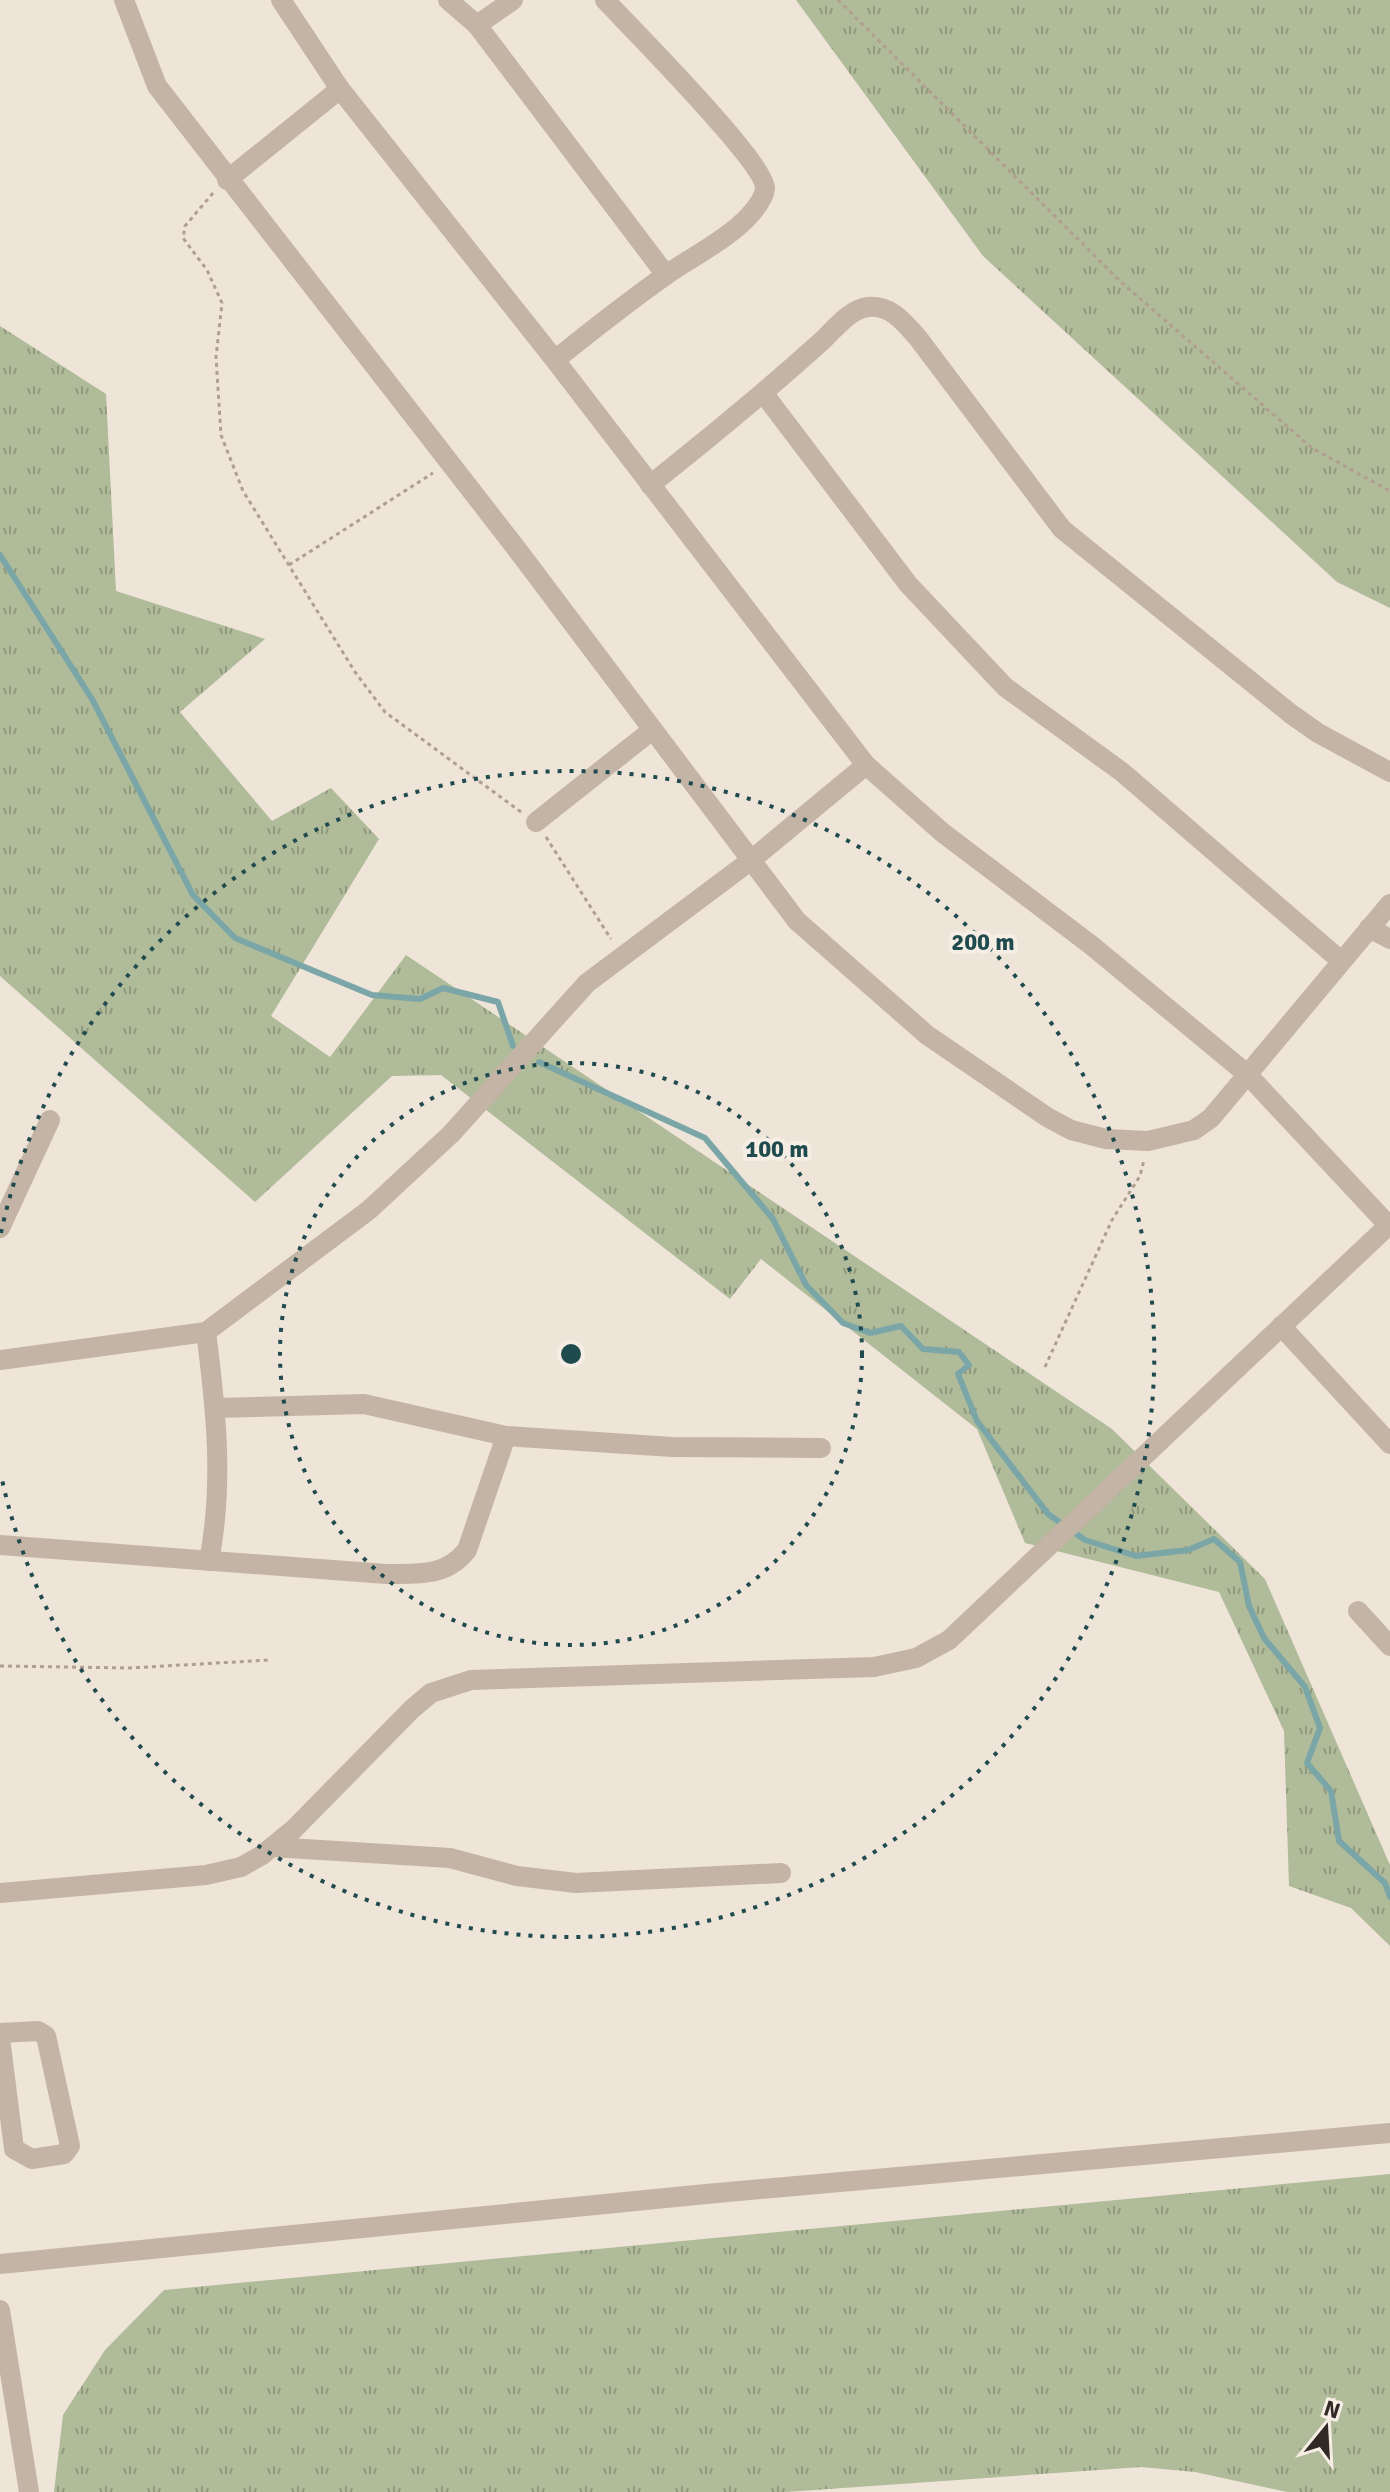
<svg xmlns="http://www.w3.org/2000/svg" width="1390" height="2492" viewBox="0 0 1390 2492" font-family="Signika,sans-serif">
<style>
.grass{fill:url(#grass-tufts)}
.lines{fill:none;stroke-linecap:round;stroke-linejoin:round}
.stream{stroke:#7aa6a8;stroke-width:6}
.path{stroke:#b09e90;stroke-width:3;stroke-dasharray:4 4;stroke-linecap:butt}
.minor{stroke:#c4b4a6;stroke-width:20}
.ring{fill:none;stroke:#204b4e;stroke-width:4;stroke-dasharray:4 8}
.centre{fill:#204b4e;stroke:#f6eee4;stroke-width:4}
.ring-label{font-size:24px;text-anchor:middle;font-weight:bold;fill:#204b4e;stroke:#f6eee4;stroke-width:8;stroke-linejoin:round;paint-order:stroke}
</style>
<defs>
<pattern id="grass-tufts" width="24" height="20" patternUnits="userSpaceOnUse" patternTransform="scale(2)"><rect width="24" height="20" fill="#b0bb9a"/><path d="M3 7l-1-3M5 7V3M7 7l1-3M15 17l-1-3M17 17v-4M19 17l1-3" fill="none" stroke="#90987d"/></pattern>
</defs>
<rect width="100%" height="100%" fill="#eee4d8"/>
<g class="grass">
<path d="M796,0h594v608l-53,-26 -354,-326z"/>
<path d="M0,326l106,68 10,197 149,48 -85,73 92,109 59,-33 48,51 -108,177 59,41 76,-102 706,474 153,150 125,286v81l-39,-38 -62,-22 -5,-155 -65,-139 -194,-49 -48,-114 -216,-170 -31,40 -289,-224 -49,1 -137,126 -255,-226z"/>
<path d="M1390,2174v318h-103l-92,-20 -54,-5 -355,25h-732l9,-77 42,-65 59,-60z"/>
</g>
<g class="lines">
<g class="stream">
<path d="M0,555l92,144 101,196 42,43 137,57 48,4 23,-11 55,14 15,44"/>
<path d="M539,1062l166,76 68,81 33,66 37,38 27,10 31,-7 22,23 36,3 10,13 -11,9 19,47 71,93 37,26 51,16 52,-6 26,-11 26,23 9,44 15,32 41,49 15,41 -13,35 24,28 8,50 46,42 5,14"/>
</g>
<g class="path">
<path d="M838,0l283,282 191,166 78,43"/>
<path d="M213,193l-28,33 -2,12 24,32 15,33 -6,54 5,78 22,56 112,181 30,40 136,100"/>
<path d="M289,565l144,-92"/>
<path d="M546,837l65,102"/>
<path d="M1045,1367l67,-147 28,-44 4,-16"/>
<path d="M0,1666l129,2 141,-8"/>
</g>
<g class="minor">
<path d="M124,0l33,86 359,462 281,373 130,114 120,82 24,13 35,9 42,2 46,-11 17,-12 179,-214"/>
<path d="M281,0l59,89 215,271 311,405 77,68 148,112 156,129 143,153"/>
<path d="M448,0l29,25 189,250"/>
<path d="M477,25l36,-25"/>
<path d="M227,180l113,-91"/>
<path d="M555,360c36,-29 73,-58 111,-85 27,-19 61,-35 84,-60 6,-7 14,-17 15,-26 1,-26 -135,-162 -160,-189"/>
<path d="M764,394l144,190 97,103 117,85 218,188"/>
<path d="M650,485c59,-47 118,-95 174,-146 12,-12 27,-30 44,-32 23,-2 36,15 50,31l144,191 229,185 27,19 72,39"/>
<path d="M536,822l115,-91"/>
<path d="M1369,928l21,11"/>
<path d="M0,1228l50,-108"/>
<path d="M1281,1326l109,118"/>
<path d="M206,1332c10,77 18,152 3,229"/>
<path d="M0,1360l206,-28 163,-122 82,-76 136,-151 163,-122 116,-96"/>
<path d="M216,1408l148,-4 142,32 166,11 149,1"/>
<path d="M0,1545l386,29c32,0 60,3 81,-24l39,-114"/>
<path d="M1358,1611l32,35"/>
<path d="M272,1847l178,11 67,18 59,7 205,-10"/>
<path d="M0,1893l206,-18 35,-8 21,-12 32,-26 118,-120 19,-16 40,-13 403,-13 42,-9 33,-18 441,-416"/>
<path d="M0,2033l38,-2 8,5 24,110 -6,8 -32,5 -18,-10 -14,-111"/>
<path d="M0,2264l706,-70 684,-61"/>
<path d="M0,2310l29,182"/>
</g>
</g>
<g class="ring">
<circle cx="571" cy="1354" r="291"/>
<path d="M1 1233A583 583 0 1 1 1 1475"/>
</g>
<circle cx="571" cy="1354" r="12" class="centre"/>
<g class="ring-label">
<text x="983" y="950">200 m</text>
<text x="777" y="1157">100 m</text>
</g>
<g transform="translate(1326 2428) rotate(18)" stroke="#f6eee4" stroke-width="6" paint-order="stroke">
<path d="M0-6L14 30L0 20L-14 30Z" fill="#312926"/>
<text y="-12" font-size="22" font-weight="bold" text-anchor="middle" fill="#312926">N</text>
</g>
</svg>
